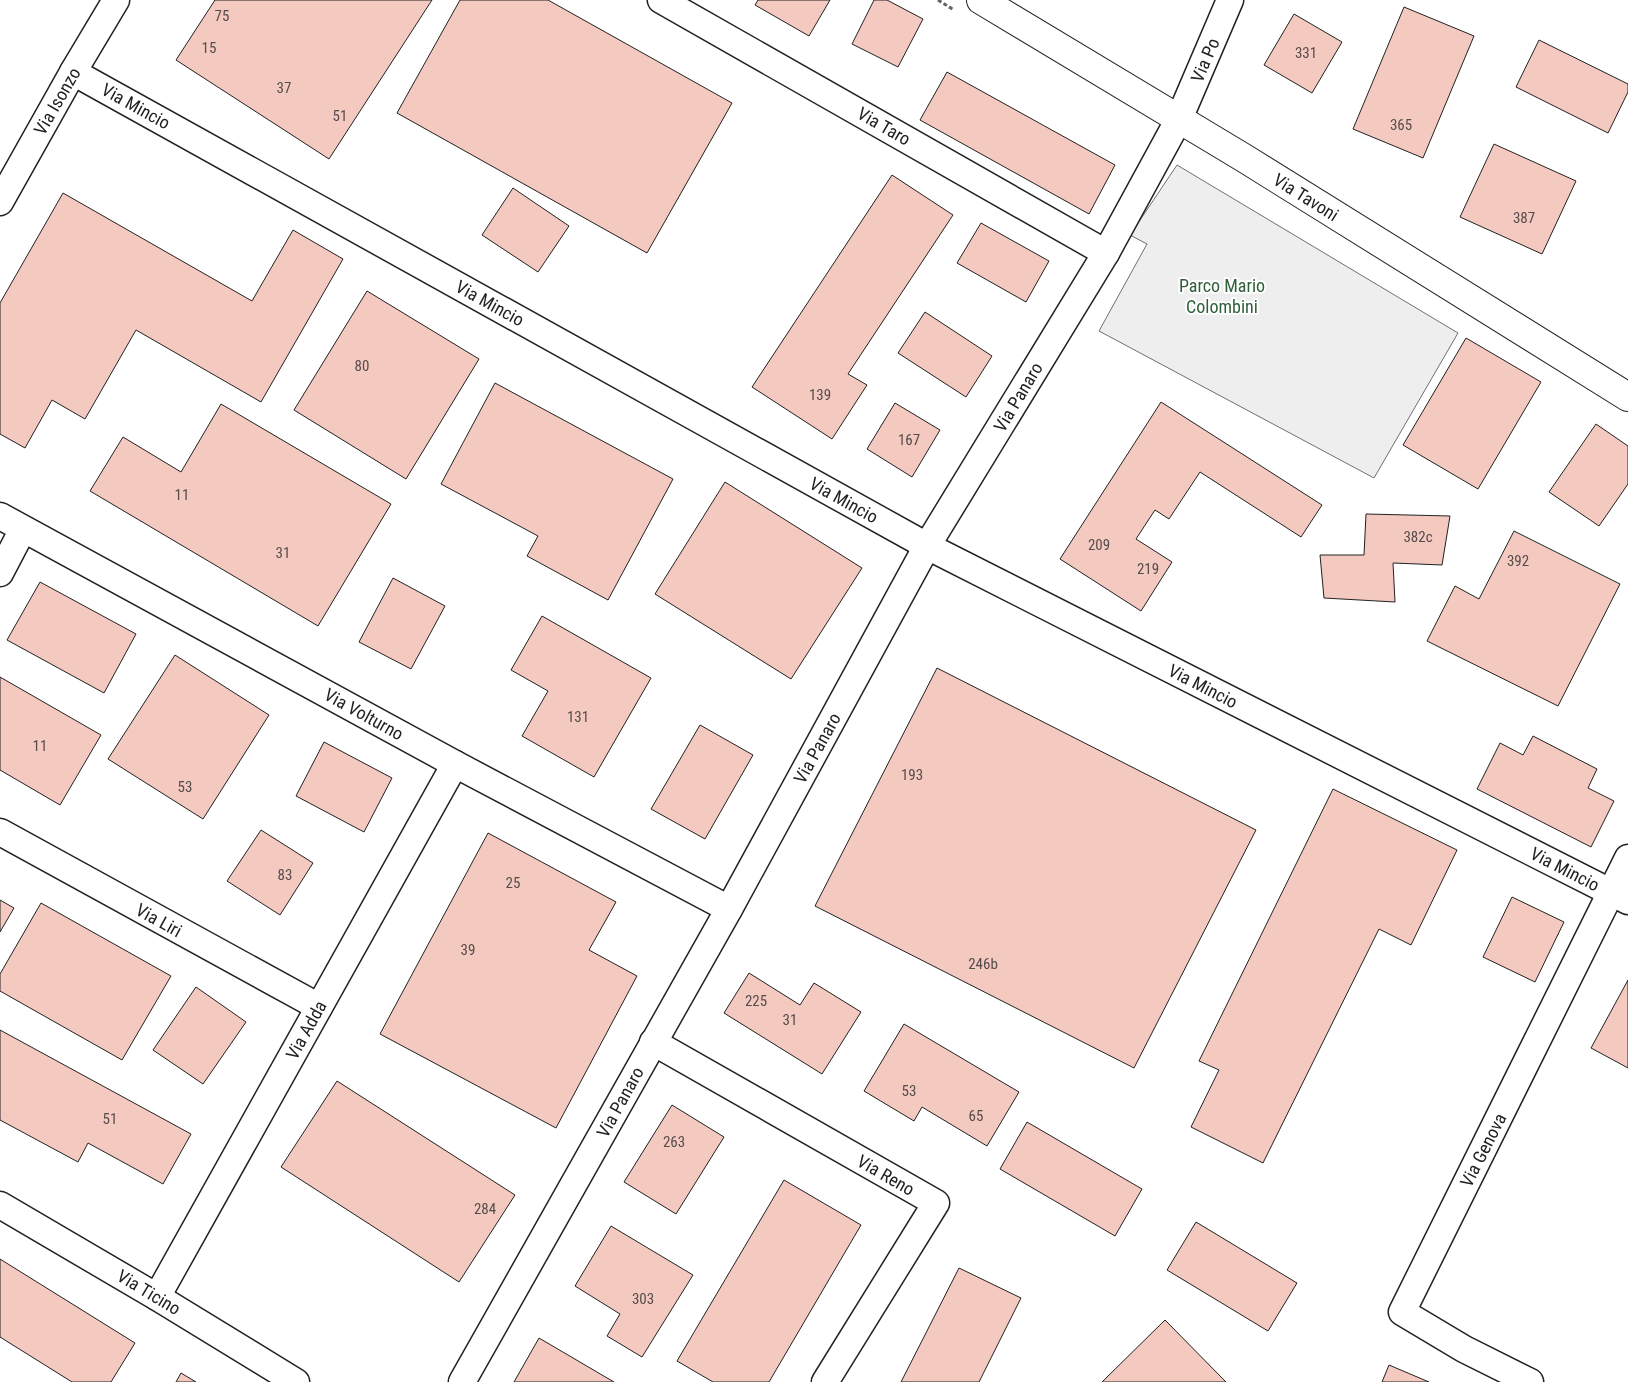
<svg xmlns="http://www.w3.org/2000/svg" width="1628" height="1382" viewBox="0 0 1628 1382" font-family="'Roboto Condensed',sans-serif">
<style>
.green{fill:#eee;stroke:#6f6f6f}
.building{fill:#f3c9c0;stroke:#222}
.lines{fill:none;stroke-linecap:round;stroke-linejoin:round}
.minor-casing{stroke:#222;stroke-width:29}
.primary-casing{stroke:#222;stroke-width:30}
.path{stroke:#646464;stroke-width:3;stroke-dasharray:4 2.5;stroke-linecap:butt}
.minor{stroke:#fff;stroke-width:26}
.primary{stroke:#fff;stroke-width:28}
.labels{text-anchor:middle;dominant-baseline:central;stroke-width:4;stroke-linejoin:round;paint-order:stroke}
.number-label{font-size:15px;fill:#564c4a}
.street-label{font-size:18px;fill:#222;stroke:#fff}
.park-label{font-size:18px;fill:#2f5e38;stroke:#fff}
</style>
<rect width="100%" height="100%" fill="#fff"/>
<path class="green" d="M1177,165l281,168 -84,145 -275,-147 48,-87 -17,-9z"/>
<g class="building">
<path d="M215,0h217l-103,159 -153,-99z"/>
<path d="M460,0h88l184,103 -85,150 -250,-140z"/>
<path d="M758,0h72l-21,36 -54,-31z"/>
<path d="M874,0h13l36,19 -25,48 -46,-23z"/>
<path d="M1404,7l70,29 -51,122 -70,-29z"/>
<path d="M1294,14l48,28 -30,51 -48,-28z"/>
<path d="M1539,40l89,44v8l-20,41 -92,-46z"/>
<path d="M947,72l168,93 -26,49 -169,-94z"/>
<path d="M1494,144l82,37 -34,73 -82,-37z"/>
<path d="M892,175l61,40 -105,159 19,11 -35,54 -80,-52z"/>
<path d="M513,188l56,38 -31,46 -56,-37z"/>
<path d="M63,193l189,108 41,-71 50,29 -82,143 -125,-72 -51,89 -33,-19 -27,48 -25,-14v-131z"/>
<path d="M981,223l68,38 -23,41 -69,-39z"/>
<path d="M367,291l112,68 -73,120 -112,-69z"/>
<path d="M925,312l67,44 -26,41 -68,-44z"/>
<path d="M1466,338l75,44 -63,107 -75,-44z"/>
<path d="M495,383l178,96 -65,121 -81,-44 11,-20 -97,-52z"/>
<path d="M1161,402l161,103 -21,32 -101,-65 -31,47 -14,-9 -19,29 36,23 -31,49 -81,-52z"/>
<path d="M895,403l45,27 -28,47 -45,-28z"/>
<path d="M221,404l170,100 -73,122 -228,-135 33,-54 58,35z"/>
<path d="M1596,424l32,22v38l-29,42 -50,-34z"/>
<path d="M725,482l137,86 -71,111 -136,-85z"/>
<path d="M1366,514l84,2 -8,49 -49,-2 2,39 -71,-4 -4,-43h44z"/>
<path d="M1514,531l106,53 -62,122 -131,-65 28,-55 24,13z"/>
<path d="M393,578l52,28 -34,63 -52,-27z"/>
<path d="M40,582l96,52 -32,59 -97,-53z"/>
<path d="M542,616l109,62 -57,99 -72,-41 26,-45 -37,-21z"/>
<path d="M175,655l94,60 -66,104 -95,-60z"/>
<path d="M937,668l319,162 -122,238 -319,-162z"/>
<path d="M0,677l101,58 -41,70 -60,-35z"/>
<path d="M700,725l53,30 -48,84 -54,-30z"/>
<path d="M1533,736l64,33 -9,19 26,13 -23,46 -114,-58 23,-46 23,12z"/>
<path d="M324,742l68,36 -28,54 -68,-36z"/>
<path d="M1333,789l124,61 -46,95 -32,-16 -116,234 -72,-36 28,-57 -20,-9z"/>
<path d="M261,830l52,33 -33,52 -53,-34z"/>
<path d="M488,833l128,69 -27,48 48,26 -81,152 -176,-94z"/>
<path d="M1512,897l52,25 -29,60 -52,-25z"/>
<path d="M0,900l14,8 -14,24z"/>
<path d="M41,903l130,73 -49,84 -122,-69v-17z"/>
<path d="M749,973l51,32 14,-22 47,29 -39,62 -98,-61z"/>
<path d="M1628,980v88l-37,-20z"/>
<path d="M196,987l50,35 -43,62 -50,-34z"/>
<path d="M904,1024l115,68 -32,54 -65,-39 -8,14 -50,-30z"/>
<path d="M0,1030l191,104 -28,50 -75,-41 -10,19 -78,-42z"/>
<path d="M337,1081l178,114 -56,87 -178,-115z"/>
<path d="M672,1105l52,32 -48,77 -52,-32z"/>
<path d="M1027,1122l115,67 -27,47 -115,-67z"/>
<path d="M784,1180l77,45 -92,157h-56l-36,-21z"/>
<path d="M1196,1222l101,61 -29,48 -101,-61z"/>
<path d="M611,1226l82,49 -51,82 -35,-21 13,-22 -45,-28z"/>
<path d="M0,1259l135,84 -24,39h-39l-72,-45z"/>
<path d="M959,1268l62,30 -42,84h-78z"/>
<path d="M1165,1320l61,62h-124z"/>
<path d="M539,1338l75,44h-100z"/>
<path d="M1389,1365l40,17h-47z"/>
<path d="M181,1373l15,9h-20z"/>
</g>
<g class="lines">
<defs>
<g id="minor">
<path d="M661,0l445,253"/>
<path d="M73,72l854,474 701,355"/>
<path d="M0,202l73,-130 43,-72"/>
<path d="M0,516l455,248 274,145"/>
<path d="M0,573l23,-44"/>
<path d="M0,832l319,175"/>
<path d="M653,1042l283,161 -111,179"/>
<path d="M0,1205l157,92 139,85"/>
<path d="M157,1297l298,-533"/>
<path d="M462,1382l267,-473 198,-363 179,-293 73,-134 51,-119"/>
<path d="M1530,1382l-66,-33 -62,-37 226,-454"/>
</g>
<path id="primary" d="M981,0l263,158 384,239"/>
</defs>
<use href="#minor" class="minor-casing"/>
<use href="#primary" class="primary-casing"/>
<path class="path" d="M938,0l16,10"/>
<use href="#minor" class="minor"/>
<use href="#primary" class="primary"/>
</g>
<g class="labels">
<g class="number-label">
<text x="222" y="16">75</text>
<text x="209" y="48">15</text>
<text x="1306" y="53">331</text>
<text x="284" y="88">37</text>
<text x="340" y="116">51</text>
<text x="1401" y="125">365</text>
<text x="1524" y="218">387</text>
<text x="362" y="366">80</text>
<text x="820" y="395">139</text>
<text x="909" y="440">167</text>
<text x="182" y="495">11</text>
<text x="1418" y="537">382c</text>
<text x="1099" y="545">209</text>
<text x="283" y="553">31</text>
<text x="1518" y="561">392</text>
<text x="1148" y="569">219</text>
<text x="578" y="717">131</text>
<text x="40" y="746">11</text>
<text x="912" y="775">193</text>
<text x="185" y="787">53</text>
<text x="285" y="875">83</text>
<text x="513" y="883">25</text>
<text x="468" y="950">39</text>
<text x="983" y="964">246b</text>
<text x="756" y="1001">225</text>
<text x="790" y="1020">31</text>
<text x="909" y="1091">53</text>
<text x="976" y="1116">65</text>
<text x="110" y="1119">51</text>
<text x="674" y="1142">263</text>
<text x="485" y="1209">284</text>
<text x="643" y="1299">303</text>
</g>
<g class="street-label">
<text transform="translate(1205 60) rotate(-67)">Via Po</text>
<text transform="translate(57 101) rotate(-60)">Via Isonzo</text>
<text transform="translate(136 106) rotate(29)">Via Mincio</text>
<text transform="translate(884 126) rotate(30)">Via Taro</text>
<text transform="translate(1306 197) rotate(32)">Via Tavoni</text>
<text transform="translate(490 303) rotate(29)">Via Mincio</text>
<text transform="translate(1018 397) rotate(-59)">Via Panaro</text>
<text transform="translate(844 500) rotate(29)">Via Mincio</text>
<text transform="translate(1203 686) rotate(27)">Via Mincio</text>
<text transform="translate(364 714) rotate(29)">Via Volturno</text>
<text transform="translate(817 748) rotate(-61)">Via Panaro</text>
<text transform="translate(1565 869) rotate(27)">Via Mincio</text>
<text transform="translate(159 920) rotate(29)">Via Liri</text>
<text transform="translate(306 1030) rotate(-61)">Via Adda</text>
<text transform="translate(620 1102) rotate(-61)">Via Panaro</text>
<text transform="translate(1483 1150) rotate(-63)">Via Genova</text>
<text transform="translate(886 1175) rotate(30)">Via Reno</text>
<text transform="translate(149 1292) rotate(31)">Via Ticino</text>
</g>
<g class="park-label">
<text x="1222" y="285">Parco Mario<tspan x="1222" dy="21">Colombini</tspan></text>
</g>
</g>
</svg>
